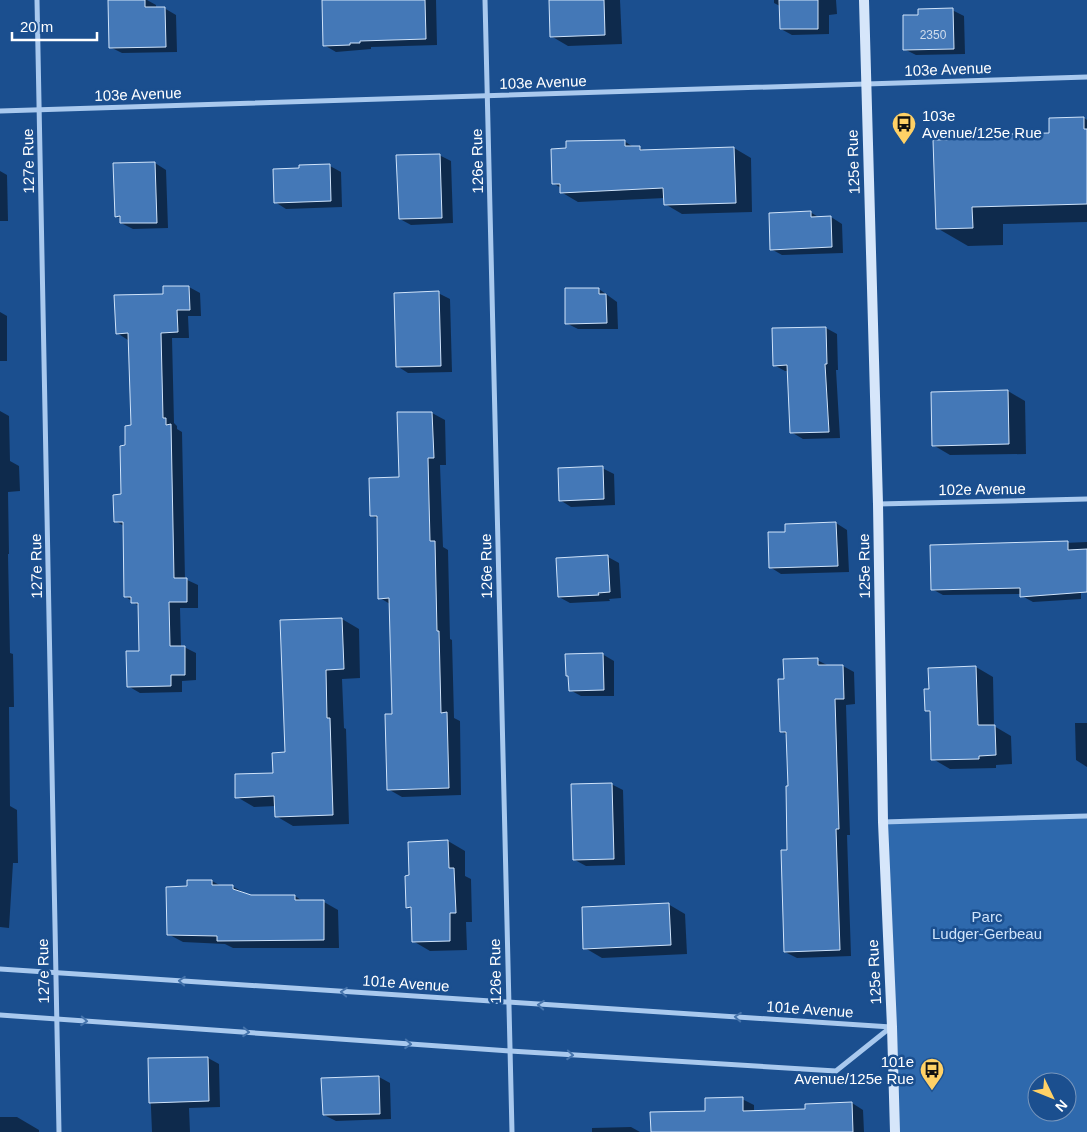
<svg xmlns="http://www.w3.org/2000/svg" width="1087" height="1132" viewBox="0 0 1087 1132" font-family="Helvetica,sans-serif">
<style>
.green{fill:#2e69ad;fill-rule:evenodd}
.shadow{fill:#0007}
.building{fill:#4478b7;stroke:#cfe3fa}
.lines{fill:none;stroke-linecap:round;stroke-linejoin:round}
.street{stroke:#a9c9ee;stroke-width:5}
.secondary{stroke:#d6e6fa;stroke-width:10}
.oneway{stroke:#4674ac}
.labels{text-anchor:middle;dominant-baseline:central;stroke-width:5;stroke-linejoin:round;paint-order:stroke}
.number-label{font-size:12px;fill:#d0dded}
.street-label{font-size:15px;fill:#fff;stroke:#1b4f8f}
.poi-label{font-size:15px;fill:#fff;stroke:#1b4f8f;text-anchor:start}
.park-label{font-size:15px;fill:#cfe3fa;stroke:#1b4f8f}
</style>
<rect width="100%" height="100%" fill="#1b4f8f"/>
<path class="green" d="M1087,816v316h-192l-12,-310zM1037,1082h30v30h-30z"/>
<g class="shadow">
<path d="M109,0h38l9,5v3h8l12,7 1,37 -55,1 -12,-6z"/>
<path d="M323,0h113l1,45 -66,2v2l-35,3 -12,-7z"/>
<path d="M550,0h70l2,44 -54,2 -17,-10z"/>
<path d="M774,0h62l1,14 -8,1v19l-37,1 -11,-6 -1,-23 -6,-3z"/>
<path d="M952,10l12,6 1,38 -49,1 -12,-6 15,-33z"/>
<path d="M1084,118l3,2v102l-84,2v21l-35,1 -31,-18 40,-87 74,-7z"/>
<path d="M624,141l11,7h5l5,3 89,-3 17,10 1,54 -70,2 -17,-10v-6l-87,4 -17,-10v-4l-8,-5z"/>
<path d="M439,155l12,6 2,62 -42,2 -11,-6z"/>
<path d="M155,163l11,7 2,58 -35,1 -12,-6v-4l-5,-3z"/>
<path d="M330,166l11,6 1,35 -56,2 -11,-7z"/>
<path d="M0,171l7,4 1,46h-8z"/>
<path d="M810,212l10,6 11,-1 11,7 1,29 -61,2 -11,-6z"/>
<path d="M189,287l11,6 1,23h-13l1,22h-17l2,85 3,3v3l5,3 3,147 13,6v23h-18l1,39h3l12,6v27l-14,1v11l-42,1 -12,-7 12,-34v-45l-14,-10 -2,-71 -9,-5 7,-25 4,-50 6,-19 -4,-87 -11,-7 47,-38z"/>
<path d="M599,289l18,13 1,27h-40l-12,-6z"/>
<path d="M438,293l12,6 2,73 -44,1 -11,-7z"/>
<path d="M0,312l7,4v45h-7z"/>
<path d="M826,328l11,6 1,36h-2l4,68 -37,1 -12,-7 -3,-61h-3l-11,-6z"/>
<path d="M1008,391l17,10 1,53 -76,1 -17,-10z"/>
<path d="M0,411l9,5 1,45 9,5 1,25 -12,1 1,62h-1l2,99 3,1 1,53h-5l1,99 7,4 1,53h-5l-4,65 -9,-1z"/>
<path d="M432,413l13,7 1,45h-6l3,82 5,3 2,89 2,1 2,78 6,3 1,74 -59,2 -14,-8 6,-74 -4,-111 -10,-6 -2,-79 -7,-4 29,-36 -2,-65z"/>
<path d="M602,468l12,6 1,31 -44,2 -11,-7z"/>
<path d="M836,523l11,7 2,42 -68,2 -11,-7 17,-34 -1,-8z"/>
<path d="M1087,542v49l-6,1v7l-48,3 -11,-6 -1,-2 -78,1 -11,-6 108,-45z"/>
<path d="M608,557l11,6 2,35 -12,1 1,2 -40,2 -11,-6z"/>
<path d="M342,619l17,10 1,49 -18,1 2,49 2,1 3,95 -56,2 -17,-10v-10l-22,1 -17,-10 37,-23 12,-21z"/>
<path d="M602,654l12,7v35h-33l-11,-6z"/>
<path d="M817,660l12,6h14l11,6 1,32 -9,1 4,130h-3l4,121 -54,2 -12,-6 4,-101v-64l-2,-52 -6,-4 4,-51z"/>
<path d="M976,667l17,10 1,49 17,10 1,28 -16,1v3l-46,1 -17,-10 -2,-46 -5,-3 4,-20z"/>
<path d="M1075,723h12v44l-11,-7z"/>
<path d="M611,784l12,6 2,75 -39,1 -11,-6z"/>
<path d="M448,841l17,10v25l6,3 1,43h-6l1,28 -37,1 -17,-10 -1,-31 -5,-3z"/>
<path d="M212,881l9,5h11l18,10h45l9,6h20l14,8 1,38h-106l-8,-4 -42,-2 -15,-8 20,-46z"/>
<path d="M668,904l17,10 2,40 -85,4 -17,-10z"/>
<path d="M208,1058l11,6 1,43 -31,1 1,24h-38l-3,-72z"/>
<path d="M379,1077l11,6 1,36 -55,2 -12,-6z"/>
<path d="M742,1099l12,6v7l52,-2 46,-7 11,7 1,22h-173l15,-20z"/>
<path d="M0,1117h17l22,13v2h-39z"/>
<path d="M631,1127l9,5h-48v-4z"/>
</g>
<g class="building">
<path d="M108,0h37v7h20l1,40 -57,1z"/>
<path d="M322,0h103l1,39 -66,2v2h-10v2l-27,1z"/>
<path d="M549,0h55l1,35 -55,2z"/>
<path d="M779,0h39v29h-38z"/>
<path d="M953,8l1,41 -51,1v-35h15v-6z"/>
<path d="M1084,117v12h3v75l-115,3 1,21 -37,1 -3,-89 43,-1v-4l73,-2v-15z"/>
<path d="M625,140v6h15v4l94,-3 2,56 -72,2 -1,-17 -103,5v-9h-8l-1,-35 15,-1v-7z"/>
<path d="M440,154l2,64 -43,1 -3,-64z"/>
<path d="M155,162l2,61h-37v-7l-5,1 -2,-54z"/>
<path d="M330,164l1,37 -57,2 -1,-34 26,-1v-3z"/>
<path d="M811,211v6l20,-1 1,31 -62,3 -1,-37z"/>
<path d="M163,286h26l1,24h-13l1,22 -17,1 2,85h3v7l5,-1 3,154h13v24h-18l1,44h15v29h-14v11l-44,1 -1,-36h13l-1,-48h-7v-6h-7l-1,-75h-9l-1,-27 8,-1 -1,-48 5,-1v-19l6,-1 -3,-92 -12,1 -2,-39 49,-1z"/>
<path d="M565,288h34v6h7l1,29 -42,1z"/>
<path d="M439,291l2,75 -45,1 -2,-74z"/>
<path d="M826,327l1,37h-2l4,68 -39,1 -3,-68 -14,1 -1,-38z"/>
<path d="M1008,390l1,54 -77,2 -1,-54z"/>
<path d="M397,412h35l2,46h-6l2,83h5l2,90h2l2,82 6,-1 2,76 -62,2 -2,-76h7l-3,-116 -11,1 -1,-83h-7l-1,-38 30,-1z"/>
<path d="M603,466l1,33 -45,2 -1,-33z"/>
<path d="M836,522l2,44 -69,2 -1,-36h17v-8z"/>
<path d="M1068,541v9l19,-1v43l-67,5v-9l-89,2 -1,-45z"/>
<path d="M608,555l2,37 -12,1 1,2 -41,2 -2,-39z"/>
<path d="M342,618l2,51 -18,1 1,48h3l3,97 -58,2 -1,-21 -39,2v-24l38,-1 -1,-20 13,-1 -5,-132z"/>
<path d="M603,653l1,37 -35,1 -1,-15h-2l-1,-22z"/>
<path d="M818,658v7h25l1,34h-9l4,130h-3l4,121 -56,2 -3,-102h6l-1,-64h2l-2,-54h-6l-2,-53h6l-1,-20z"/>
<path d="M976,666l2,59h17l1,30 -17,1v3l-48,1 -1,-49h-5l-1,-22h5l-1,-21z"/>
<path d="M612,783l2,76 -41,1 -2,-76z"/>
<path d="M448,840l1,28h5l2,45h-6v28l-38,1 -1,-35 -5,1 -1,-32 4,-1 -1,-33z"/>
<path d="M187,880h25v5h21v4l18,6h44v5h29v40l-107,1v-5l-50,-1 -1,-48 21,-1z"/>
<path d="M669,903l2,42 -88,4 -1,-42z"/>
<path d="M208,1057l1,44 -60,2 -1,-45z"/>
<path d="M379,1076l1,38 -57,1 -2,-37z"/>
<path d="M743,1097v14l62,-2v-5l47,-2 1,30h-202l-1,-20 55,-1v-13z"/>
</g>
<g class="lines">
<g class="street">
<path d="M37,0l22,1132"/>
<path d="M485,0l27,1132"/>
<path d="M0,111l1087,-34"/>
<path d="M878,504l209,-5"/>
<path d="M883,822l204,-6"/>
<path d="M0,969l891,58"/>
<path d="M0,1015l510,36 326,20 55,-44"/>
</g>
<path class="secondary" d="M864,0l14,504 5,318 9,205 3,105"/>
</g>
<defs><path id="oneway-chevron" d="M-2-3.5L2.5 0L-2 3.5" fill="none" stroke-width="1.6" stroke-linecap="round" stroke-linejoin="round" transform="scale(1.25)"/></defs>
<g class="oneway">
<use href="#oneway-chevron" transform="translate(182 981) rotate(-176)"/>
<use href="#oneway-chevron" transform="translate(344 992) rotate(-176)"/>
<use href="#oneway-chevron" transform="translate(541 1005) rotate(-176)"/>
<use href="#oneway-chevron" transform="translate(738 1017) rotate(-176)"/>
<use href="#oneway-chevron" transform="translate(84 1021) rotate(4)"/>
<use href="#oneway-chevron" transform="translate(246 1032) rotate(4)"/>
<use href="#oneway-chevron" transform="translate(408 1044) rotate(4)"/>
<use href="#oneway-chevron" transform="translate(570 1055) rotate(4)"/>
</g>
<defs>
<symbol id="bus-pin" viewBox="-11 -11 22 30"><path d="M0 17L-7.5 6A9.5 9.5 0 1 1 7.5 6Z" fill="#ffd166" stroke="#1b4f8f"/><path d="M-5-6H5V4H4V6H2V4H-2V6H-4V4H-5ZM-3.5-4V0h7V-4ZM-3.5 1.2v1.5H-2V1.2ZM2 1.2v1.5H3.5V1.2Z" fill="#111"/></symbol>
</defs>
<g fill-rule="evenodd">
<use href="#bus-pin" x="890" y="110" width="28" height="38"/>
<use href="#bus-pin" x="918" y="1056" width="28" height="38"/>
</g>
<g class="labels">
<g class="number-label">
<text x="933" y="35">2350</text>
</g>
<g class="street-label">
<text transform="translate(948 69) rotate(-2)">103e Avenue</text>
<text transform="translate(543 82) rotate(-2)">103e Avenue</text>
<text transform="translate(138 94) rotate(-2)">103e Avenue</text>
<text transform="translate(28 161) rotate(-91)">127e Rue</text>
<text transform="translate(477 161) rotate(-91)">126e Rue</text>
<text transform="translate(853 162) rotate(-92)">125e Rue</text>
<text transform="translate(982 489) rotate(-1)">102e Avenue</text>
<text transform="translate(36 566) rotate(-91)">127e Rue</text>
<text transform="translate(486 566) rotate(-91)">126e Rue</text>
<text transform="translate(864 566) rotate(-91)">125e Rue</text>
<text transform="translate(43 971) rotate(-91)">127e Rue</text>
<text transform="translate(495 971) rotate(-91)">126e Rue</text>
<text transform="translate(874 972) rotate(-93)">125e Rue</text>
<text transform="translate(406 983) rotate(4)">101e Avenue</text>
<text transform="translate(810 1009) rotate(4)">101e Avenue</text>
</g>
<g class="poi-label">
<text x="922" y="115">103e<tspan x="922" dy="17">Avenue/125e Rue</tspan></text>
<text x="914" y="1061" text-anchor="end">101e<tspan x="914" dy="17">Avenue/125e Rue</tspan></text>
</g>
<g class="park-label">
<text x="987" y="916">Parc<tspan x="987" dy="17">Ludger-Gerbeau</tspan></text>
</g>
</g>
<g transform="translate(1052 1097) rotate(133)"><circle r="24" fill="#1b4f8f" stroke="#7695bc"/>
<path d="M0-4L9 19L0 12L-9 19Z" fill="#ffd166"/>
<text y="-8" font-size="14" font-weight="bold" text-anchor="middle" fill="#ffffff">N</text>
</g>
<path d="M12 32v8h85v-8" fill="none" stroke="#ffffff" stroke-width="2.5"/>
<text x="20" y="32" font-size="15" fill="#ffffff" stroke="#1b4f8f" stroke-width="4" paint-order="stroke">20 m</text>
</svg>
